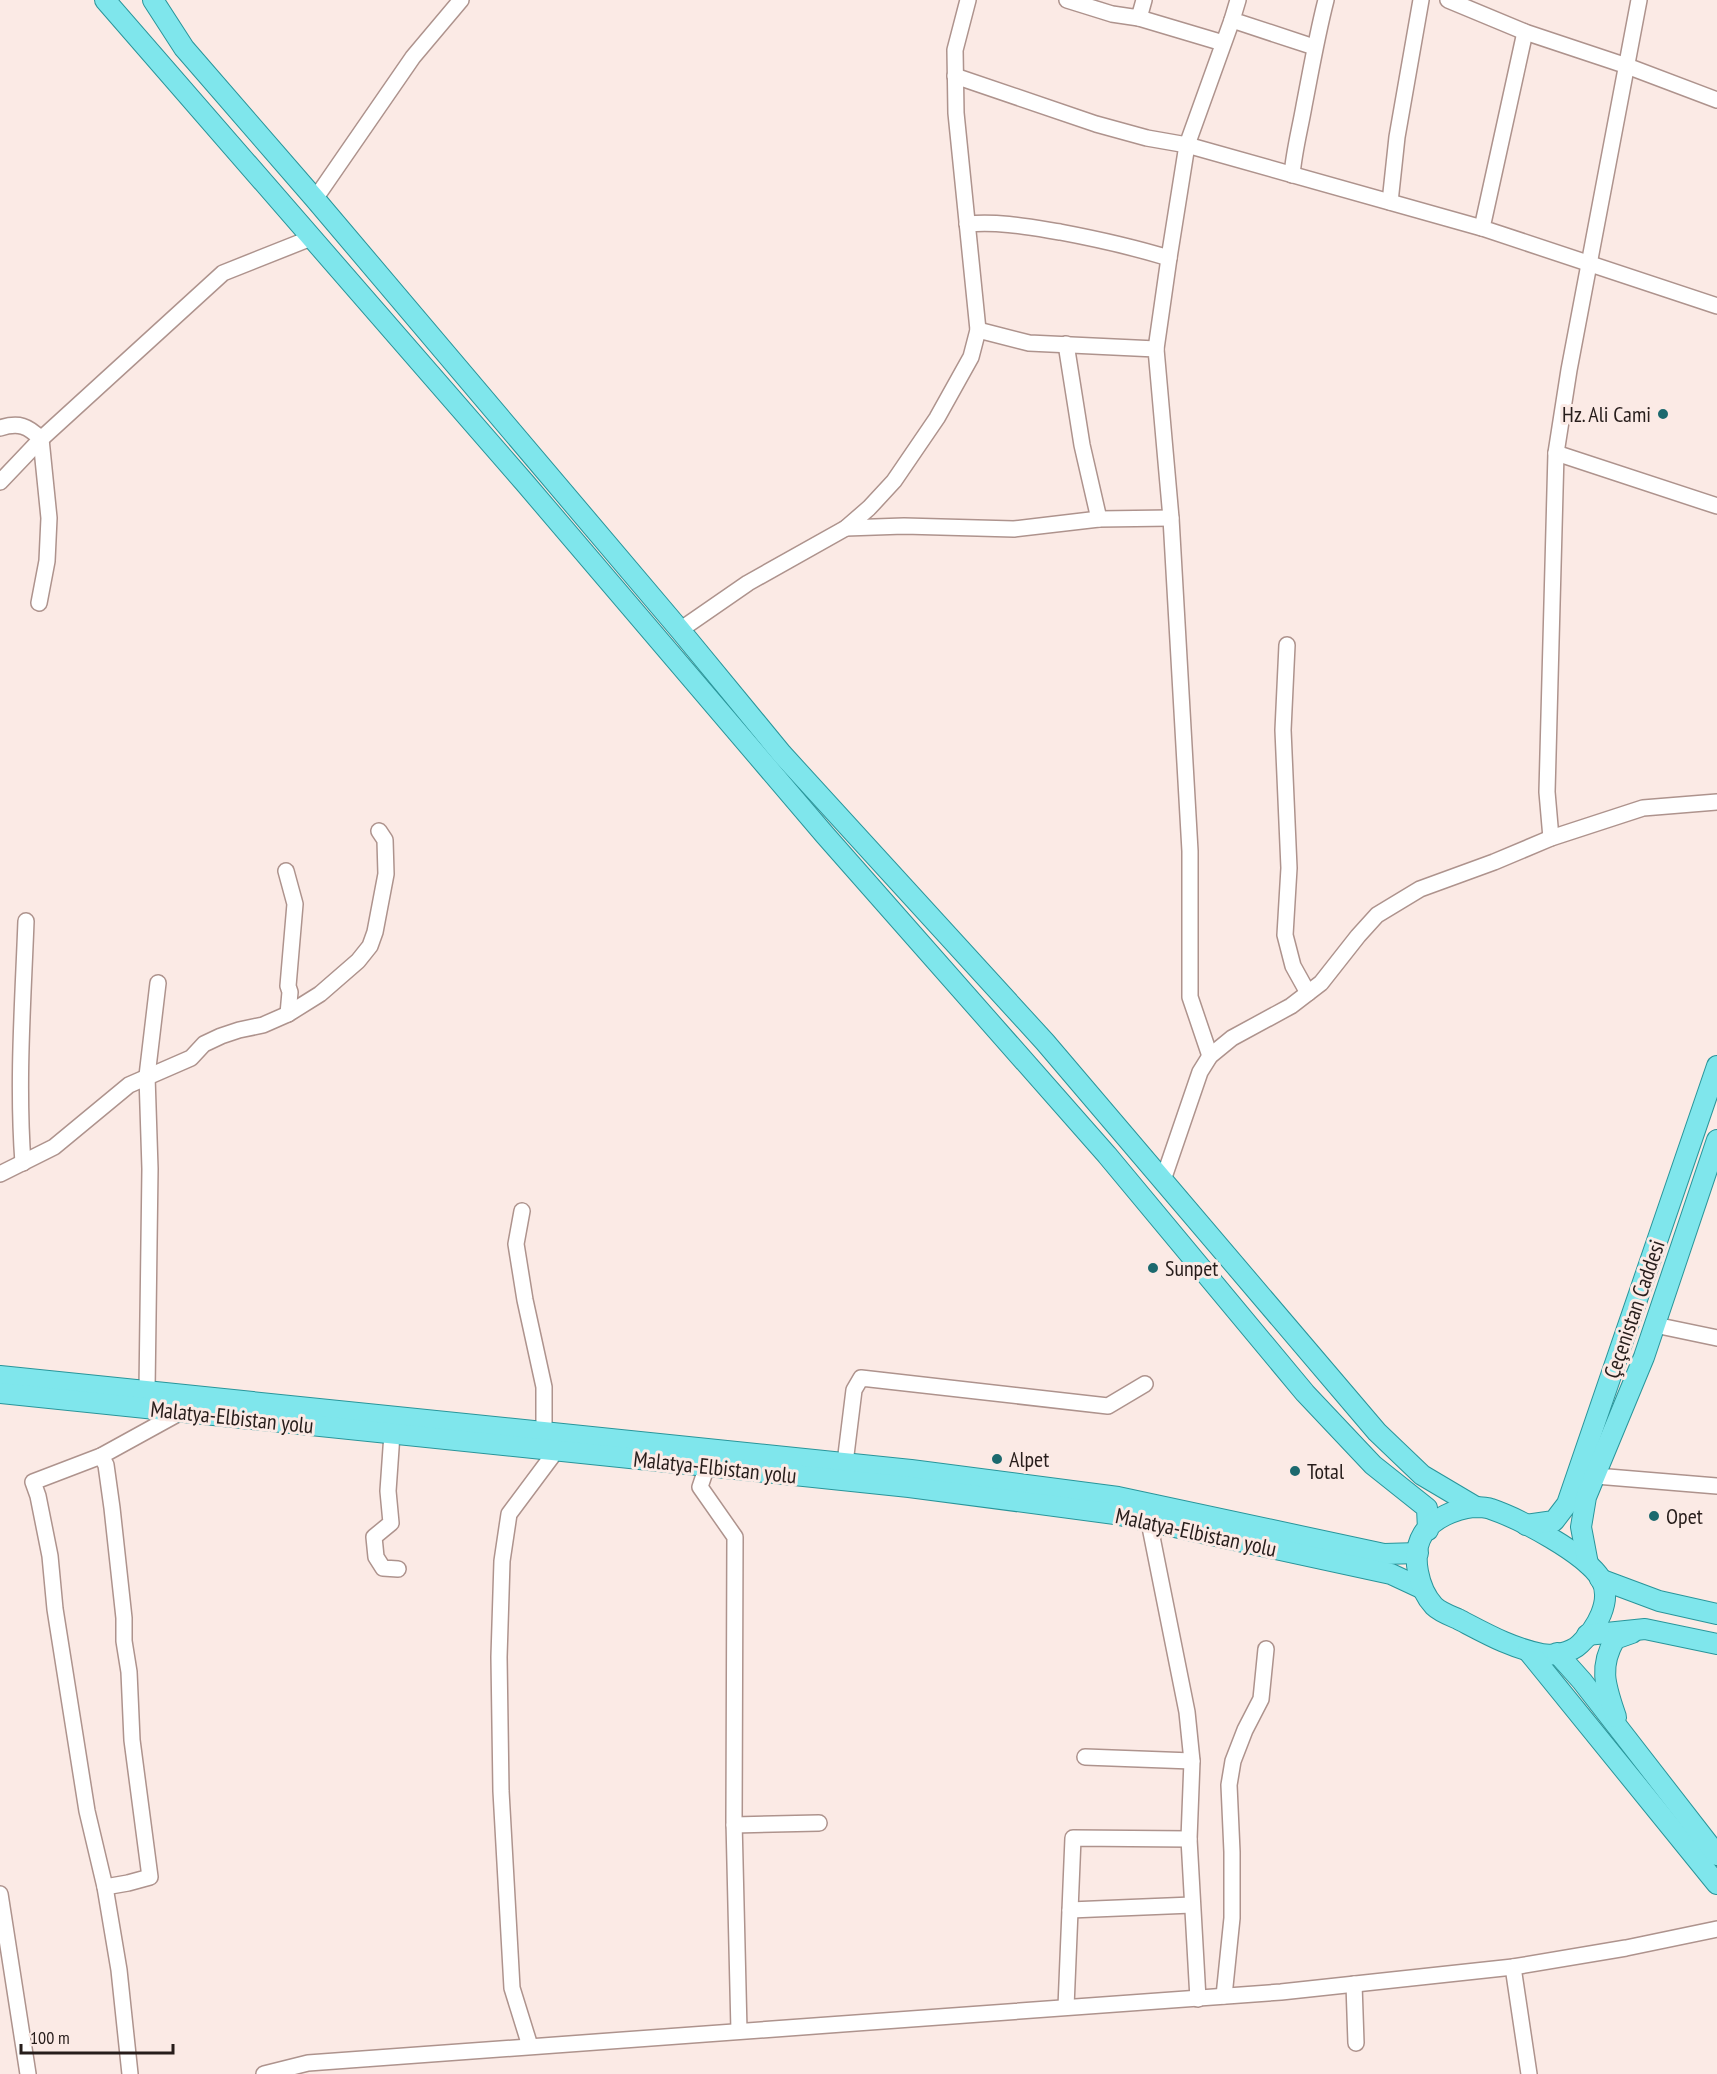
<svg xmlns="http://www.w3.org/2000/svg" width="1717" height="2074" viewBox="0 0 1717 2074" font-family="'PT Sans Narrow',sans-serif">
<style>
.lines{fill:none;stroke-linecap:round;stroke-linejoin:round}
.minor-casing{stroke:#ae938d;stroke-width:18}
.major-casing{stroke:#29959a;stroke-width:22}
.minor{stroke:#fff;stroke-width:15}
.major{stroke:#7fe6ec;stroke-width:20}
.poi-dot{fill:#1c696e;stroke:#fbeae5;stroke-width:2}
.labels{text-anchor:middle;dominant-baseline:central;stroke-width:6;stroke-linejoin:round;paint-order:stroke}
.poi-label{font-size:22px;fill:#271d1b;stroke:#fbeae5;text-anchor:start}
.street-label{font-size:22px;fill:#271d1b;stroke:#fbeae5}
</style>
<rect width="100%" height="100%" fill="#fbeae5"/>
<g class="lines">
<defs>
<g id="minor">
<path d="M1067,0l45,14 27,4 5,-18"/>
<path d="M1238,0l-6,20 82,27"/>
<path d="M1448,0l77,32 102,34 90,34"/>
<path d="M1139,18l84,25"/>
<path d="M1525,32l-43,196 235,78"/>
<path d="M955,76l141,48 51,14 40,7 295,83"/>
<path d="M1292,175c2,-24 8,-46 12,-69 7,-36 13,-71 22,-106"/>
<path d="M315,199l98,-142 48,-57"/>
<path d="M1390,202l7,-65 24,-137"/>
<path d="M967,224c32,-3 62,3 93,8 37,7 73,15 109,26l-13,91"/>
<path d="M1169,258l18,-113 45,-125"/>
<path d="M978,330l51,13 127,6 15,169 19,333v146l20,59"/>
<path d="M1066,344l16,101 17,74"/>
<path d="M0,428c19,-6 28,-2 41,11l8,79 -2,43 -8,42"/>
<path d="M1556,453l161,53"/>
<path d="M0,482l41,-43 182,-166 88,-35"/>
<path d="M846,528l58,-2 110,3 85,-10 72,-1"/>
<path d="M680,630l68,-47 98,-55 23,-20 25,-27 43,-63 34,-61 7,-27 -22,-217 -1,-63 13,-50"/>
<path d="M1287,645l-4,85 6,138 -4,67 8,31 15,27"/>
<path d="M1551,838l-4,-46 9,-339 13,-83 70,-370"/>
<path d="M286,871l9,33 -7,82 2,6 -2,22"/>
<path d="M23,1163c-6,-81 0,-161 3,-242"/>
<path d="M0,1174l54,-27 75,-62 62,-27 13,-14 17,-8 18,-6 24,-5 25,-11 32,-20 38,-33 12,-15 5,-14 11,-58 -1,-34 -6,-9"/>
<path d="M1163,1180l37,-108 10,-16 22,-18 59,-32 30,-23 37,-47 19,-21 43,-26 74,-27 57,-24 92,-30 74,-6"/>
<path d="M522,1211l-6,33 9,56 19,87v45"/>
<path d="M1655,1325l62,13"/>
<path d="M147,1390l3,-221 -3,-93 11,-93"/>
<path d="M392,1434l-4,57 3,32 -17,14 2,20 7,11 15,1"/>
<path d="M101,1456l5,9 6,43 12,110v23l5,31 3,68 18,137 -22,6 -23,4"/>
<path d="M845,1463l9,-73 7,-12 247,28 37,-22"/>
<path d="M707,1466l-7,21 35,50 -1,284 5,210"/>
<path d="M1596,1476l121,10"/>
<path d="M1149,1522l38,190 5,49 -3,78 9,160"/>
<path d="M1085,1757l107,4"/>
<path d="M734,1825l85,-2"/>
<path d="M0,1894l28,180"/>
<path d="M1070,1910l122,-5"/>
<path d="M1513,1967l16,107"/>
<path d="M1354,1984l2,59"/>
<path d="M1224,1996l8,-78v-66l-3,-67 4,-24 12,-31 16,-31 5,-50"/>
<path d="M1066,2007l7,-169 116,1"/>
<path d="M530,2046l-18,-58 -11,-197 -2,-134 3,-96 7,-47 47,-63"/>
<path d="M130,2074l-11,-104 -14,-83 -18,-76 -32,-202 -5,-53 -12,-60 -5,-14 68,-26 80,-44"/>
<path d="M264,2074l44,-11 973,-71 232,-25 113,-19 91,-19"/>
</g>
<g id="major">
<path d="M105,0l420,483 300,352 282,320 198,238 68,72 54,43 1,22"/>
<path d="M153,0l31,48 131,151 365,431 102,124 263,288 332,390 45,43 54,32"/>
<path d="M0,1376l911,94 207,27 266,57 34,-1"/>
<path d="M0,1393l909,94 206,27 276,60 30,14"/>
<path d="M1473,1507c6,0 13,0 18,2 29,10 94,44 110,70 12,22 -5,50 -21,65 -9,9 -27,12 -38,10 -31,-6 -57,-21 -84,-35 -7,-3 -18,-7 -24,-13 -15,-16 -24,-51 -11,-72 10,-16 33,-25 50,-27z"/>
<path d="M1526,1525l28,-4 13,-17 150,-438"/>
<path d="M1588,1564l-7,-37 5,-30 58,-140 73,-217"/>
<path d="M1600,1579l59,22 58,13"/>
<path d="M1587,1635l58,-6 72,15"/>
<path d="M1528,1651l189,233"/>
<path d="M1557,1653l25,28 135,174"/>
<path d="M1616,1717c-10,-30 -18,-49 -1,-78l17,-6"/>
</g>
</defs>
<use href="#minor" class="minor-casing"/>
<use href="#major" class="major-casing"/>
<use href="#minor" class="minor"/>
<use href="#major" class="major"/>
</g>
<g class="poi-dot">
<circle cx="1663" cy="414" r="6"/>
<circle cx="1153" cy="1268" r="6"/>
<circle cx="997" cy="1459" r="6"/>
<circle cx="1295" cy="1471" r="6"/>
<circle cx="1654" cy="1516" r="6"/>
</g>
<g class="labels">
<g class="poi-label">
<text x="1651" y="414" text-anchor="end">Hz. Ali Cami</text>
<text x="1165" y="1268">Sunpet</text>
<text x="1009" y="1459">Alpet</text>
<text x="1307" y="1471">Total</text>
<text x="1666" y="1516">Opet</text>
</g>
<g class="street-label">
<text transform="translate(1634 1309) rotate(-71)">Çeçenistan Caddesi</text>
<text transform="translate(232 1417) rotate(6)">Malatya-Elbistan yolu</text>
<text transform="translate(715 1467) rotate(6)">Malatya-Elbistan yolu</text>
<text transform="translate(1196 1532) rotate(12)">Malatya-Elbistan yolu</text>
</g>
</g>
<path d="M21 2044v9h152v-9" fill="none" stroke="#271d1b" stroke-width="3"/>
<text x="30" y="2044" font-size="18" fill="#271d1b" stroke="#fbeae5" stroke-width="4.5" paint-order="stroke">100 m</text>
</svg>
